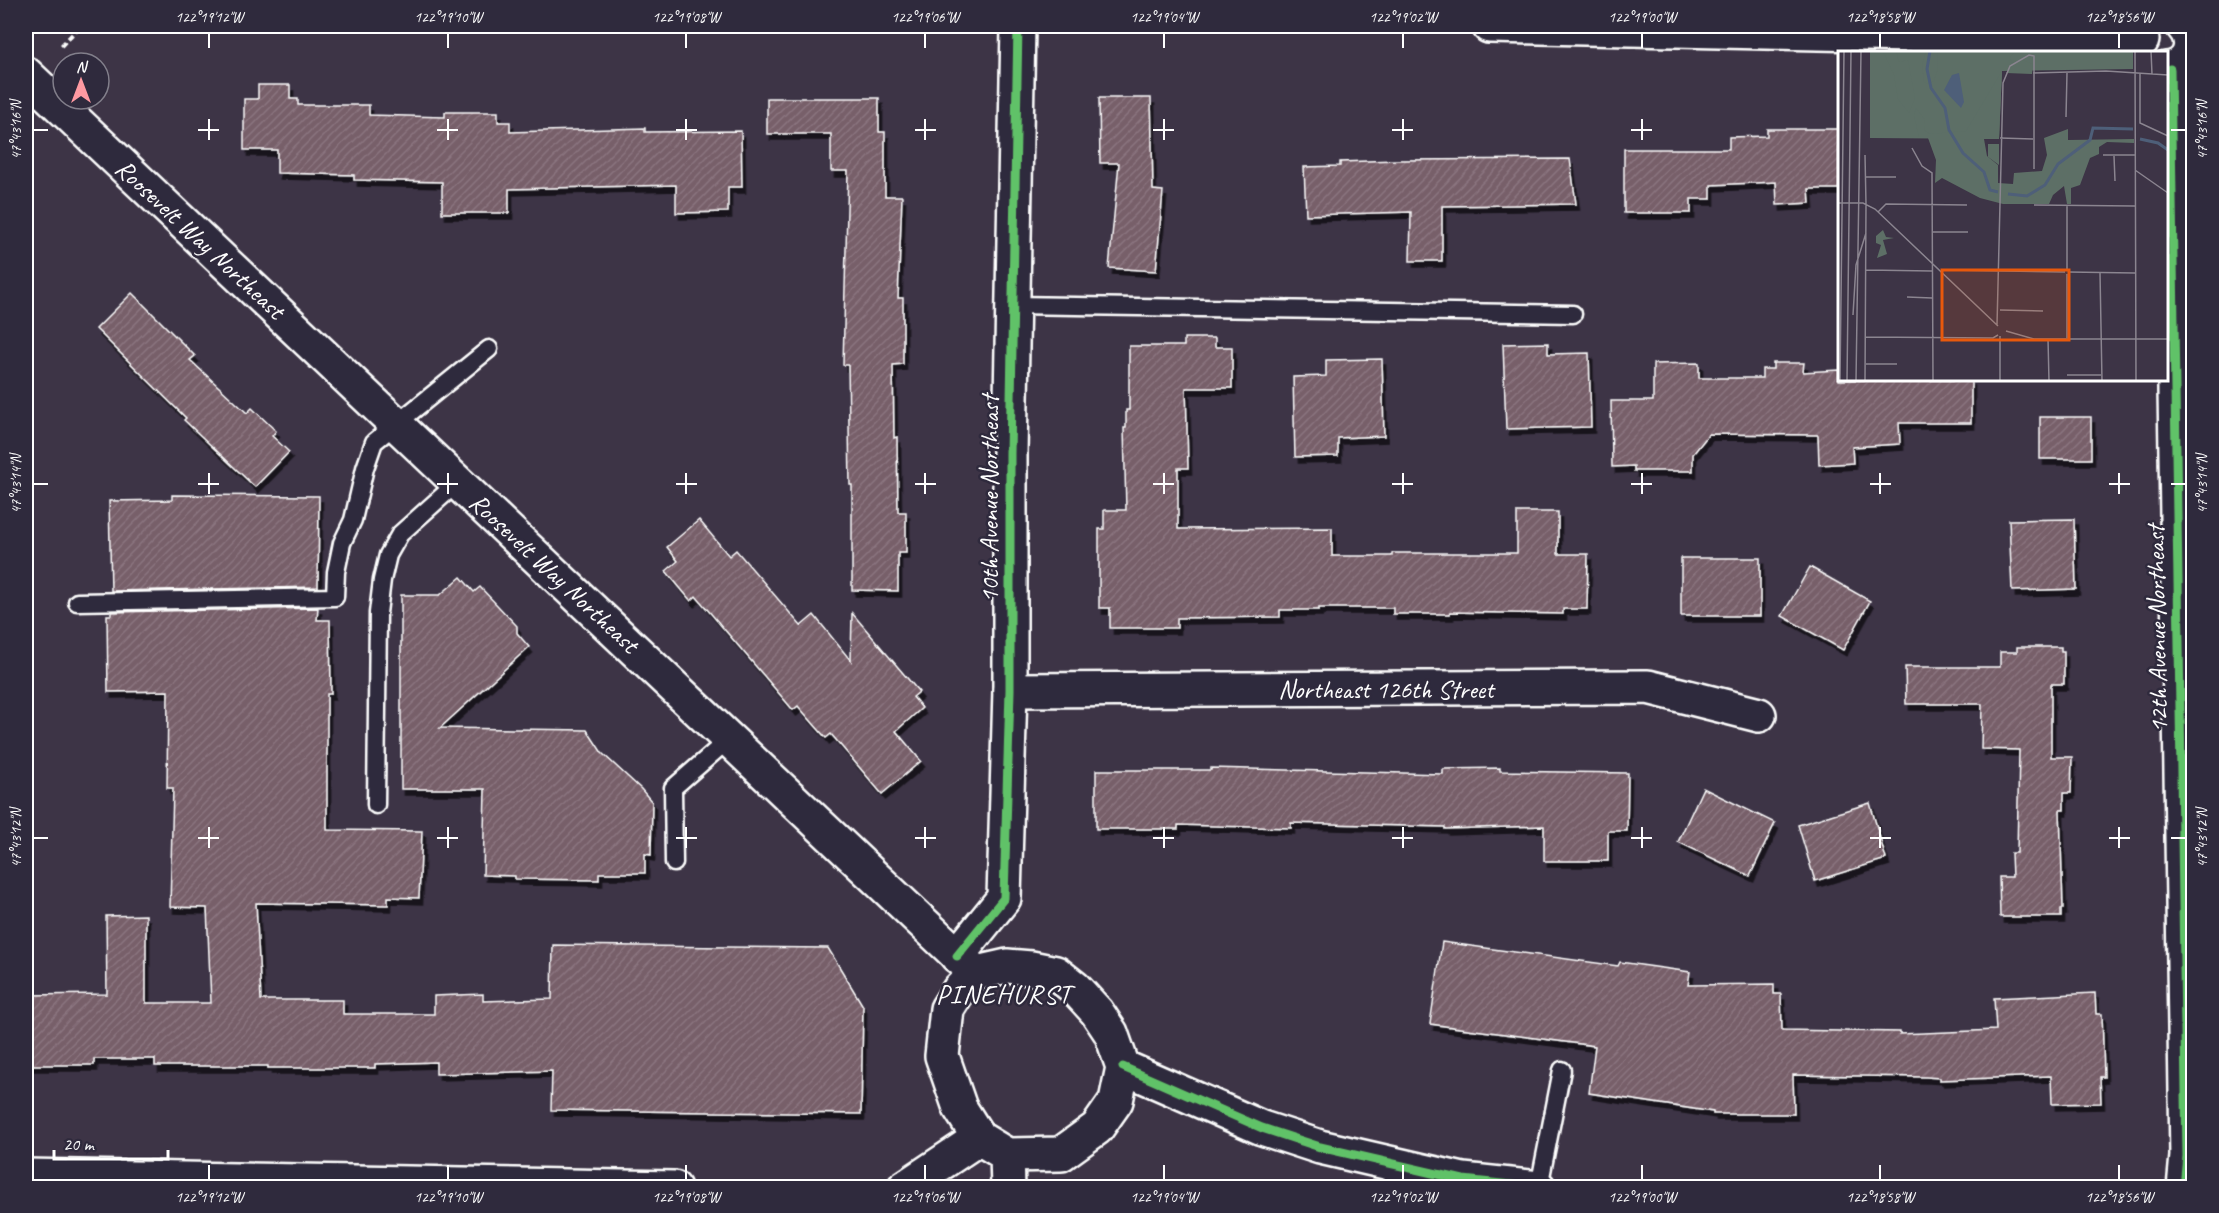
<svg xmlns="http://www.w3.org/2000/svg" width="2219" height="1213" viewBox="0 0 2219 1213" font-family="Caveat,sans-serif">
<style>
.building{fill:url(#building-hatch);stroke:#fff;stroke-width:1.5;filter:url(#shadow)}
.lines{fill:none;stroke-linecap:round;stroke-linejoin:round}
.lane-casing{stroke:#fff;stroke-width:21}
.street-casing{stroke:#fff;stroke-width:38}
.secondary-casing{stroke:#fff;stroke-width:38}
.path{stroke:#fff;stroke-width:4;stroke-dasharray:6 4.5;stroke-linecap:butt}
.lane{stroke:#2f2a3d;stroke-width:16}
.street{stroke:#2f2a3d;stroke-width:33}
.secondary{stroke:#2f2a3d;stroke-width:33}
.cycleway-casing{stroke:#2f2a3d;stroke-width:13}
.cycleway{stroke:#61c268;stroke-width:9}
.ticks{fill:none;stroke:#fff;stroke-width:2}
.labels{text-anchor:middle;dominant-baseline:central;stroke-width:5;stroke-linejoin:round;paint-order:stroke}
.street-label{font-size:26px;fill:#fff;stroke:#2f2a3d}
.neighbourhood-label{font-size:27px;letter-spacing:1.5px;fill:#fff;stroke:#2f2a3d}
.inset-river{fill:none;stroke:#4e5f79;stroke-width:3}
.inset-road{fill:none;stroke:#8b8590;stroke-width:1.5}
.view{fill:#e8590c;fill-opacity:0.15;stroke:#e8590c;stroke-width:3}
.inset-edge{fill:none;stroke:#fff;stroke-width:3}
.neatline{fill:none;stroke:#fff;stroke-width:2}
.ticks-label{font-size:15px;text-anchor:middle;fill:#fff}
</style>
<defs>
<pattern id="building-hatch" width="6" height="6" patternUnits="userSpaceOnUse" patternTransform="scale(1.5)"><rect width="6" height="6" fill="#775e69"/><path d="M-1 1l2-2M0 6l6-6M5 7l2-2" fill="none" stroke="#8b7680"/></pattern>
<filter id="shadow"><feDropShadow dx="3.5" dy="6" stdDeviation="0" flood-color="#0009"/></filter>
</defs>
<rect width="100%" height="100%" fill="#3d3446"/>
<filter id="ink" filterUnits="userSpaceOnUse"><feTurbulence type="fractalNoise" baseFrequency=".0167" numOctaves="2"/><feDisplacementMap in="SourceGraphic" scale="12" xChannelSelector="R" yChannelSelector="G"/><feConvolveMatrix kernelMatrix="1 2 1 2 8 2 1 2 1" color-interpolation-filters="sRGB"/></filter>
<g filter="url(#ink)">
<g class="building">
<path d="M258,85h32v14h8v6h71v10l76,2v-5h53v10h12v10l135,-4v4l96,-1 1,56h-14v25l-52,1v-28l-167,4v24h-67v-31l-88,-2v-5l-77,-2v-23h-33v-51h14z"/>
<path d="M767,98h112v34h6v64h17l-4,102h5v66l-10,1 1,73 3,-1 1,75h8v41h-8v38l-46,-1v-105h-2l-2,-120h-5l5,-194h-17v-37h-64z"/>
<path d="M1099,98h52l2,92 10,1 -7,80 -47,-3 10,-105h-19z"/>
<path d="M1767,129h72v60h-30l1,14 -33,2 -1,-23 -65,3v14h-20v14h-67v-64h105v-12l38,-1z"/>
<path d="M1570,159l6,45 -134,2v55h-32l1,-49 -105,3 -2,-48 36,-1v-4l56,-2z"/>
<path d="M132,293l63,63 -5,4 57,53 5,-5 24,23 -4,5 17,16 -34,35 -71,-67 2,-2 -90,-89z"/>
<path d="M1184,338h31v9h17v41h-46l2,80h-10v61l154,-1v28h60v-3h125v-41h41v42h30l-1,55h-24v5l-113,-2v2h-57v-6h-74v2h-39v7l-103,1v10h-67v-20h-11v-79h5v-19h22l-2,-82h2v-18h3v-64h55z"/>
<path d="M1548,343v11l41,-1 2,74 -85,2 -3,-85z"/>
<path d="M1382,359l2,77 -46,2v18l-43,1 -2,-80 33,-1v-16z"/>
<path d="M1699,363v15h63v-9h11v-6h31l-1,9 36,-2v10h132v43h-72l1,21 -48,3 1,16 -34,2 -1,-30 -109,-1 -16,20v17h-59v-5l-22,1 -1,-66h42v-37z"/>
<rect x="2040" y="417" width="51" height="42"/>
<path d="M172,495l147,1 -1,91 -207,4 -2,-90 63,-1z"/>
<path d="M2074,519l2,70 -64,2 -3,-71z"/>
<path d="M699,520l30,36 7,-6 65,76 13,-11 37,46 1,-48 67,79 -6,5 9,11 -26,23 25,30 -39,33 -51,-60 -5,4 -28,-32 -5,4 -97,-114 -5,5 -25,-30 12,-10 -11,-14z"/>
<rect x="1681" y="558" width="79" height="58"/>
<path d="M1810,567l60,34 -27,49 -61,-34z"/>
<path d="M461,577l13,15 6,-5 37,39v7l12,14 -89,81 147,2 15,23 39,36 11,13 -1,53 -6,-1v19h-46v7l-84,-1v-3l-32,-1 2,-86h-84v-194h39z"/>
<path d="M318,608l-1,12h13l1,74h-4v136l95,1 -3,67 -31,-1v8l-132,-2 5,97h82v14h91v-18l49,-2v7l69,-2 1,-54 275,3 35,58 -2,108 -310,-4 1,-39 -116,3v-12l-61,2v4h-107v-2h-113v-7h-61v6h-67v-6h-1v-64l81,-1 -1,-78 40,-1v88h65l-4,-95 -37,-1 3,-119h-6l1,-97 -60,1 -1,-77h4v-3z"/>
<path d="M2017,647h44v4h3v33h-13v73h21l-1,36h-7v17h-4l3,99h-2v8h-61l-1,-40h13l-1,-24h6l2,-103 -38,-1 1,-45h-76l-1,-37h95v-15h17z"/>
<path d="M1211,768l232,6v-5l57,-1v3l128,2 -1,58h-19v30h-64v-35l-99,3v-2l-154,-4v5l-113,-3v4h-82v-59h115z"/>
<path d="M1703,788l72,35 -25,53 -72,-34z"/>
<path d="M1870,803l16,56 -71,22 -17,-56z"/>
<path d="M1442,942l176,24 2,-4 70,10 -2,13 86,-1v10h7l1,36 118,2v2l96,-4 -2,-32 101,-5 1,21h6l2,63h-4l1,26 -49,1 -1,-28 -111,4v-2l-14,-1 -133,-2 1,39h-81v-2l-124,-19 6,-47 -165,-22z"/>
</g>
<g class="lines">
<defs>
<g id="lane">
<path d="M1013,305l560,9"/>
<path d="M77,602l258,-5 1,-25 6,-29 11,-23 12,-52 9,-26 115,-93"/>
<path d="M376,805l2,-192 4,-33 6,-25 12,-21 58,-52"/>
<path d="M674,863l-1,-75 56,-49"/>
<path d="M1539,1187l23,-117"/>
</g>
<g id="street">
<path d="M1489,26l653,14"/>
<path d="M2166,69c24,-2 32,-26 17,-43"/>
<path d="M2170,69l17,1087 -3,32"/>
<path d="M1010,690l638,-3 111,28"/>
<path d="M957,956l47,-58 6,-208v-236l8,-428"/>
</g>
<g id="secondary">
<path d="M26,74l950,899"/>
<path d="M1007,966l24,2 25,5 19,15 22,24 14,21 12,34 -7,34 -19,27 -36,26 -54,1 -28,-17 -19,-30 -18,-52 5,-47 12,-19 17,-17z"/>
<path d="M1123,1067l139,61 58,19 143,33 76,8"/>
<path d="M1007,1155l1,33"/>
<path d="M26,1176l648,12"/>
<path d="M904,1188l75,-50"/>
</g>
</defs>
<use href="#lane" class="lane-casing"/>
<use href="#street" class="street-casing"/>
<use href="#secondary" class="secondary-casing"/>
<path class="path" d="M61,46l19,-20"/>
<use href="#lane" class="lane"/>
<use href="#street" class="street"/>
<use href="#secondary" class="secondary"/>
<defs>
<g id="cycleway">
<path d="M2170,69l17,1087 -3,32"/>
<path d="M957,956l47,-58 6,-208v-236l8,-428"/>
<path d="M1123,1067l139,61 58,19 143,33 76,8"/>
</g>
</defs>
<use href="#cycleway" class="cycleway-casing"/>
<use href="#cycleway" class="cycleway"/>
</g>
</g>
<path class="ticks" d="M209,33v15M448,33v15M686,33v15M925,33v15M1164,33v15M1403,33v15M1642,33v15M1880,33v15M2119,33v15M209,119v21M448,119v21M686,119v21M925,119v21M1164,119v21M1403,119v21M1642,119v21M33,130h15M198,130h21M437,130h21M676,130h21M915,130h21M1153,130h21M1392,130h21M1631,130h21M2171,130h15M209,473v21M448,473v21M686,473v21M925,473v21M1164,473v21M1403,473v21M1642,473v21M1880,473v21M2119,473v21M33,484h15M198,484h21M437,484h21M676,484h21M915,484h21M1153,484h21M1392,484h21M1631,484h21M1870,484h21M2109,484h21M2171,484h15M209,827v21M448,827v21M686,827v21M925,827v21M1164,827v21M1403,827v21M1642,827v21M1880,827v21M2119,827v21M33,838h15M198,838h21M437,838h21M676,838h21M915,838h21M1153,838h21M1392,838h21M1631,838h21M1870,838h21M2109,838h21M2171,838h15M209,1165v15M448,1165v15M686,1165v15M925,1165v15M1164,1165v15M1403,1165v15M1642,1165v15M1880,1165v15M2119,1165v15"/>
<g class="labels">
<g class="street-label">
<text transform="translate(200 239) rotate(43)">Roosevelt Way Northeast</text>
<text transform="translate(989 499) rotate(-90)">10th Avenue Northeast</text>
<text transform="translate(554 573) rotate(43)">Roosevelt Way Northeast</text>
<text transform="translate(2157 629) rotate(-91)">12th Avenue Northeast</text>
<text x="1386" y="689">Northeast 126th Street</text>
</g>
<g class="neighbourhood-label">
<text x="1004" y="994">PINEHURST</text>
</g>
</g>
<g transform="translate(1838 51)">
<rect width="330" height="330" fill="#3d3446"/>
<path d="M32,0h263v18l-131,2 -3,68 -129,-1zM150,93h11v21l-11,-8z" fill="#5d6f66"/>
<path d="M45,0h13l3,11 9,-2 7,38 -6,15 -11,-14 -4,-24zM88,0h11l1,17 -4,13 -6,3 -4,-2 -2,-17zM178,0l13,2 -7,7 11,4 -1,10 -26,-1 7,-8 -3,-8zM164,20l-3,68h-15l3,17 11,9v18l15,1 1,-11 28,-2 5,-16 -3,-17 24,-9v11l66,-1v4l-27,-1 -8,5v7l-9,4 -10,27 -9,3v16h-4l-3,-18 -11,9 -4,9h-46l-23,-6 -38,-20 -7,5 1,-23 -8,-22h-9l-5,-23 2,-7 9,12 -1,10 6,4 36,-3zM45,179l3,7 8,1 -11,2 4,14 -10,4 4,-13 -5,-2v-7z" fill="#5d6f66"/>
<path d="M121,22l5,29 -3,6 -17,-18 8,-15z" fill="#4e5f79"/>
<path class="inset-river" d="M92,0l-3,18 4,19 14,20 4,22 14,23 21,19 6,18 8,2M302,88l18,4 10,7M170,143l19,2 18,-11 13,-21 32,-24 3,-12 40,1"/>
<path class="inset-road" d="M297,0l1,330M313,0l1,23M195,22l73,-2 62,4M302,23v49l28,13M228,66l1,-44M162,87l33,1M74,97l10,18 10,7 1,208M27,104l1,49M265,104h32M276,105l1,25M297,119l33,23M28,126h30M0,152h25l12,6 123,117M196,154l101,1M40,161l8,-8 81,1M95,181h35M28,219l66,1M110,219l117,2M229,220v-66M230,221l67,1M262,222l2,108M229,223v64M69,246l25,1M162,259l43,1M15,264l3,-50 10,-32M159,274l6,-242 7,-17 19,-11 5,1v113M168,280l28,8h134M162,285v45M27,286l128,1 5,-3M210,288l1,42M28,313h31M229,324h34M2,330l4,-330M9,330l4,-330M18,330l5,-330M27,330l1,-177"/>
<path class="view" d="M104,219h127v70h-127z"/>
<rect width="330" height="330" class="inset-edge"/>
</g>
<rect width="2219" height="1213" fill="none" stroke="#2f2a3d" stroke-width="66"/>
<g transform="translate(81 81)"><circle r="28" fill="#2f2a3d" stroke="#827f8b" stroke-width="1.5"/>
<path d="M0-4.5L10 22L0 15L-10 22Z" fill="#ff9aa2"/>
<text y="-9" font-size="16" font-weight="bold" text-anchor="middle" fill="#ffffff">N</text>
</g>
<path d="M54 1150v9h114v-9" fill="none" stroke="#ffffff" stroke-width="3"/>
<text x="63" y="1150" font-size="18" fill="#ffffff" stroke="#2f2a3d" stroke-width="4.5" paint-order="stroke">20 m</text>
<rect x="33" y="33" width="2153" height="1147" class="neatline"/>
<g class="ticks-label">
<text x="209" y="22">122°19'12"W</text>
<text x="448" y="22">122°19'10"W</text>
<text x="686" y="22">122°19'08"W</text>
<text x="925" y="22">122°19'06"W</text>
<text x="1164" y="22">122°19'04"W</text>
<text x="1403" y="22">122°19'02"W</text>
<text x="1642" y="22">122°19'00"W</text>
<text x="1880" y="22">122°18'58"W</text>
<text x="2119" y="22">122°18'56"W</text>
<text transform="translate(16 130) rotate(-90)" y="5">47°43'16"N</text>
<text transform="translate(2202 130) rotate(-90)" y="5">47°43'16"N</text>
<text transform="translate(16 484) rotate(-90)" y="5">47°43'14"N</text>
<text transform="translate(2202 484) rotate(-90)" y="5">47°43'14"N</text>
<text transform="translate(16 838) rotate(-90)" y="5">47°43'12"N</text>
<text transform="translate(2202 838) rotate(-90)" y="5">47°43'12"N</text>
<text x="209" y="1202">122°19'12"W</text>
<text x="448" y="1202">122°19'10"W</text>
<text x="686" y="1202">122°19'08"W</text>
<text x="925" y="1202">122°19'06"W</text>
<text x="1164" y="1202">122°19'04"W</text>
<text x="1403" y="1202">122°19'02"W</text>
<text x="1642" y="1202">122°19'00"W</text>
<text x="1880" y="1202">122°18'58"W</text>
<text x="2119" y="1202">122°18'56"W</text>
</g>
</svg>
